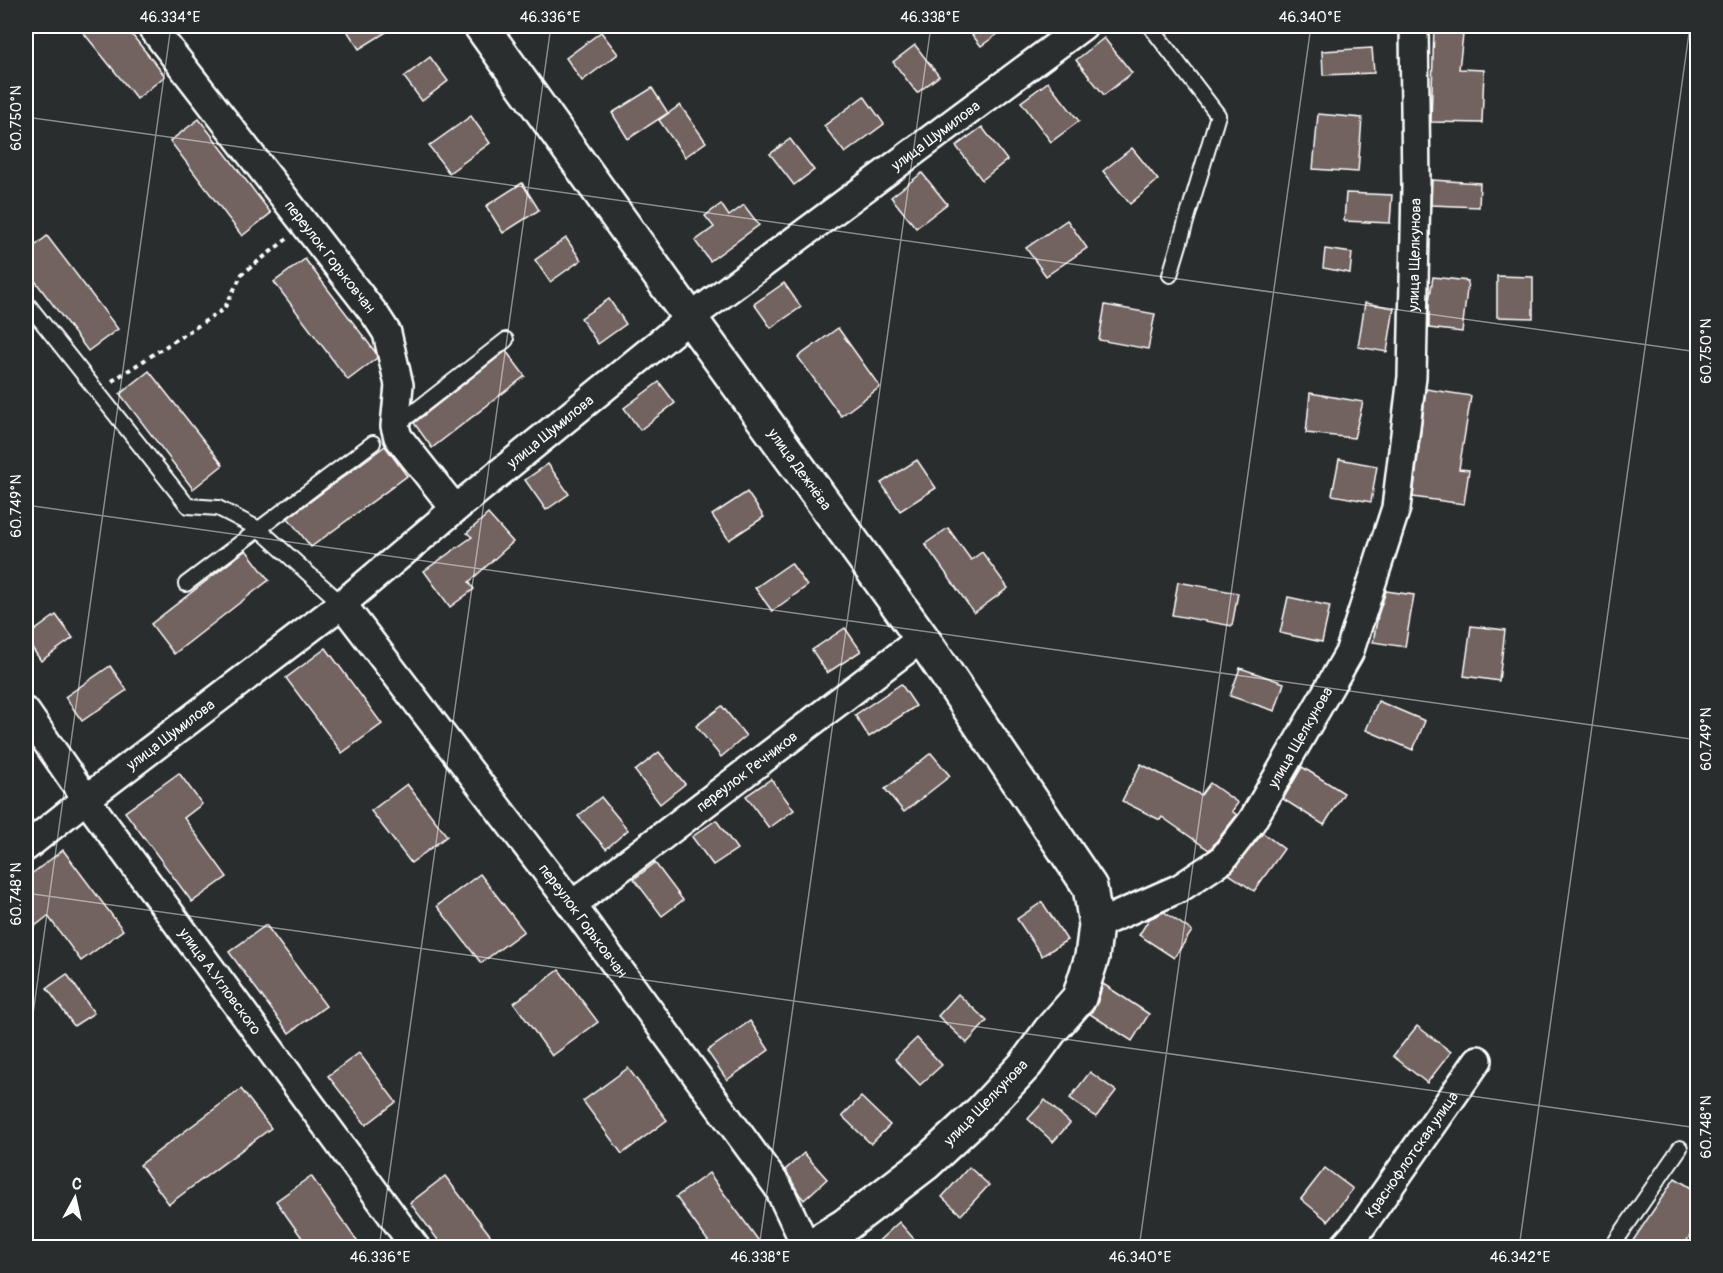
<svg xmlns="http://www.w3.org/2000/svg" width="1723" height="1273" viewBox="0 0 1723 1273" font-family="Pangolin,sans-serif">
<style>
.building{fill:#726460;stroke:#fff;stroke-width:1.5}
.lines{fill:none;stroke-linecap:round;stroke-linejoin:round}
.lane-casing{stroke:#fff;stroke-width:18}
.street-casing{stroke:#fff;stroke-width:32}
.secondary-casing{stroke:#fff;stroke-width:38}
.path{stroke:#fff;stroke-width:4;stroke-dasharray:4.5 4.5;stroke-linecap:butt}
.lane{stroke:#2a2d2e;stroke-width:14}
.street{stroke:#2a2d2e;stroke-width:27}
.secondary{stroke:#2a2d2e;stroke-width:33}
.ticks{fill:none;stroke:#fff;stroke-width:1.5;stroke-opacity:0.45}
.labels{text-anchor:middle;dominant-baseline:central;stroke-width:4.5;stroke-linejoin:round;paint-order:stroke}
.street-label{font-size:15px;fill:#fff;stroke:#2a2d2e}
.neatline{fill:none;stroke:#fff;stroke-width:2}
.ticks-label{font-size:15px;text-anchor:middle;fill:#fff}
</style>
<rect width="100%" height="100%" fill="#2a2d2e"/>
<filter id="ink" filterUnits="userSpaceOnUse"><feTurbulence type="fractalNoise" baseFrequency=".0167" numOctaves="2"/><feDisplacementMap in="SourceGraphic" scale="12" xChannelSelector="R" yChannelSelector="G"/><feConvolveMatrix kernelMatrix="1 2 1 2 8 2 1 2 1" color-interpolation-filters="sRGB"/></filter>
<g filter="url(#ink)">
<g class="building">
<path d="M78,26h47l40,50 -28,23z"/>
<path d="M344,26h52l-37,23z"/>
<path d="M965,26h44l-28,20z"/>
<path d="M1434,26h30l-5,43 25,1 -2,53 -51,-1z"/>
<path d="M601,32l17,22 -36,27 -16,-23z"/>
<path d="M1104,38l28,35 -28,22 -28,-35z"/>
<path d="M915,45l24,31 -22,17 -24,-31z"/>
<path d="M1372,48l2,25 -51,2 -1,-24z"/>
<path d="M430,57l18,24 -26,20 -18,-24z"/>
<path d="M1048,82l31,39 -28,21 -30,-40z"/>
<path d="M652,88l16,25 -40,26 -16,-26z"/>
<path d="M864,96l20,28 -39,29 -21,-27z"/>
<path d="M680,105l26,37 -21,15 -26,-37z"/>
<path d="M1318,114l44,4 -4,54 -45,-3z"/>
<path d="M471,116l19,27 -41,30 -20,-27z"/>
<path d="M199,119l72,94 -29,23 -72,-95z"/>
<path d="M982,127l25,33 -25,20 -26,-34z"/>
<path d="M790,139l24,31 -20,15 -24,-31z"/>
<path d="M1132,148l26,32 -28,24 -27,-33z"/>
<path d="M922,173l25,31 -31,24 -25,-31z"/>
<path d="M1432,180l48,3 -1,24 -48,-2z"/>
<path d="M522,183l17,27 -36,23 -17,-27z"/>
<path d="M1346,193l46,2 -2,28 -46,-2z"/>
<path d="M721,204l8,12 15,-11 15,20 -49,36 -15,-20 19,-14 -9,-11z"/>
<path d="M1067,220l20,28 -41,28 -20,-28z"/>
<path d="M47,236l71,93 -30,22 -62,-82v-16z"/>
<path d="M566,238l15,22 -31,22 -15,-22z"/>
<path d="M1325,249l27,4 -2,20 -27,-5z"/>
<path d="M305,259l71,94 1,5 -29,22 -74,-98z"/>
<path d="M1497,276l36,1v41l-36,-1z"/>
<path d="M1433,277l35,4 -6,51 -33,-4v-26z"/>
<path d="M784,283l17,24 -30,21 -17,-24z"/>
<path d="M609,299l17,25 -28,20 -17,-26z"/>
<path d="M1365,303l29,5 -7,44 -29,-5z"/>
<path d="M1105,305l50,9 -7,35 -49,-9z"/>
<path d="M838,328l42,59 -39,29 -43,-59z"/>
<path d="M506,351l19,25 -93,72 -18,-25z"/>
<path d="M149,371l74,94 -30,24 -73,-95z"/>
<path d="M659,382l16,21 -35,27 -16,-22z"/>
<path d="M1426,389l45,7 -12,73 10,1 -5,34 -51,-7z"/>
<path d="M1310,393l53,9 -9,36 -48,-5z"/>
<path d="M385,446l22,30 -96,71 -23,-29z"/>
<path d="M1339,459l38,7 -6,36 -39,-7z"/>
<path d="M917,460l19,28 -36,23 -19,-28z"/>
<path d="M548,464l21,30 -23,16 -21,-30z"/>
<path d="M747,492l17,25 -35,23 -17,-25z"/>
<path d="M488,514l25,28 -44,40 5,7 -24,18 -26,-36 48,-34 -5,-4z"/>
<path d="M948,528l23,32 11,-8 26,36 -34,25 -49,-69z"/>
<path d="M246,550l23,30 -95,74 -23,-30z"/>
<path d="M791,563l16,23 -35,25 -17,-23z"/>
<path d="M1178,582l60,11 -6,33 -60,-11z"/>
<path d="M1386,591l28,4 -9,52 -32,-5 5,-27z"/>
<path d="M1288,597l42,9 -8,36 -42,-9z"/>
<path d="M56,615l17,23 -32,23 -15,-22v-2z"/>
<path d="M1471,626l34,4 -6,51 -35,-5z"/>
<path d="M845,628l16,23 -34,22 -15,-23z"/>
<path d="M326,648l56,76 -40,29 -56,-75z"/>
<path d="M110,666l17,24 -45,31 -17,-24z"/>
<path d="M1240,668l44,15 -9,28 -45,-15z"/>
<path d="M901,684l15,22 -47,31 -14,-22z"/>
<path d="M1378,701l47,20 -12,29 -47,-20z"/>
<path d="M722,706l24,30 -25,21 -25,-31z"/>
<path d="M659,752l26,32 -25,20 -25,-33z"/>
<path d="M931,753l19,23 -46,36 -19,-23z"/>
<path d="M1141,764l60,31 9,-12 28,20 -6,8 5,4 -26,33 -2,2 -47,-33 -2,3 -38,-19z"/>
<path d="M1302,767l42,26 -20,32 -41,-26z"/>
<path d="M179,773l23,31 -18,14 43,59 -35,25 -67,-90z"/>
<path d="M771,779l23,31 -25,18 -23,-32z"/>
<path d="M407,784l40,52 -36,27 -40,-52z"/>
<path d="M601,797l27,33 -22,19 -28,-33z"/>
<path d="M716,820l21,29 -24,16 -21,-28z"/>
<path d="M1263,833l21,16 -30,42 -25,-17z"/>
<path d="M63,850l60,80 -42,31 -33,-45 -22,17v-55z"/>
<path d="M655,863l28,37 -21,16 -28,-37z"/>
<path d="M480,874l44,57 -43,32 -44,-57z"/>
<path d="M1042,902l25,38 -25,16 -25,-37z"/>
<path d="M1164,912l28,19 -18,27 -35,-23 10,-16z"/>
<path d="M266,925l60,81 -37,27 -60,-81z"/>
<path d="M559,970l39,52 -46,34 -38,-53z"/>
<path d="M67,974l27,39 -20,13 -27,-38z"/>
<path d="M1103,984l46,30 -17,27 -42,-27 7,-10z"/>
<path d="M958,994l29,27 -20,22 -29,-27z"/>
<path d="M750,1021l19,29 -42,30 -20,-29z"/>
<path d="M1417,1026l34,26 -24,31 -34,-27z"/>
<path d="M917,1038l25,27 -22,20 -25,-26z"/>
<path d="M359,1053l37,49 -30,23 -38,-49z"/>
<path d="M628,1068l39,52 -45,34 -39,-53z"/>
<path d="M1090,1072l26,19 -20,26 -26,-19z"/>
<path d="M241,1089l30,39 -102,76 -29,-39z"/>
<path d="M861,1097l29,28 -19,19 -29,-28z"/>
<path d="M1045,1100l25,23 -17,19 -25,-23z"/>
<path d="M804,1153l23,26 -23,21 -5,-6 -14,-24z"/>
<path d="M969,1167l20,18 -28,30 -19,-18z"/>
<path d="M1325,1168l28,21 -25,32 -27,-22z"/>
<path d="M709,1173l55,75h-51l-37,-51z"/>
<path d="M311,1176l51,72h-53l-33,-47z"/>
<path d="M445,1176l55,72h-56l-34,-45z"/>
<path d="M1675,1178l23,14v32l-16,24h-54z"/>
<path d="M899,1222l23,26h-51z"/>
</g>
<g class="lines">
<defs>
<g id="lane">
<path d="M1150,26l68,89 -48,160"/>
<path d="M26,302l162,204 30,2 41,21 114,-86"/>
<path d="M397,425l109,-85"/>
<path d="M186,584l73,-55 83,75"/>
<path d="M1611,1248l69,-100"/>
</g>
<g id="street">
<path id="s1" d="M151,26l225,290 11,17 12,52 -4,41 3,11 57,72"/>
<path id="s2" d="M342,604l230,301 206,282 29,61"/>
<path id="s3" d="M26,712l60,87 330,449"/>
<path id="s4" d="M26,847l60,-48 256,-195 113,-95 235,-191 393,-292"/>
<path id="s5" d="M572,905l350,-267"/>
<path id="s6" d="M1096,925l84,-37 42,-28 30,-39 97,-168 47,-145 16,-131 4,-190 -2,-161"/>
<path id="s7" d="M1343,1248l16,-18 119,-170"/>
</g>
<g id="secondary">
<path id="s8" d="M481,26l209,292 232,320 168,249 6,38 -4,32 -13,41 -29,33 -24,33 -45,48 -56,52 -81,62 -36,22"/>
</g>
</defs>
<use href="#lane" class="lane-casing"/>
<use href="#street" class="street-casing"/>
<use href="#secondary" class="secondary-casing"/>
<path class="path" d="M112,381l112,-72 18,-35 45,-35"/>
<use href="#lane" class="lane"/>
<use href="#street" class="street"/>
<use href="#secondary" class="secondary"/>
</g>
</g>
<path class="ticks" d="M26,117l1672,235M26,505l1672,235M26,893l1672,235M26,1064l145,-1038M379,1248l172,-1222M759,1248l172,-1222M1139,1248l172,-1222M1519,1248l171,-1222"/>
<g class="labels">
<g class="street-label">
<text stroke="none"><textPath href="#s4" startOffset="1155">улица Шумилова</textPath></text>
<text stroke="none"><textPath href="#s6" startOffset="792">улица Щелкунова</textPath></text>
<text stroke="none"><textPath href="#s1" startOffset="292">переулок Горьковчан</textPath></text>
<text stroke="none"><textPath href="#s4" startOffset="669">улица Шумилова</textPath></text>
<text stroke="none"><textPath href="#s8" startOffset="546">улица Дежнёва</textPath></text>
<text stroke="none"><textPath href="#s4" startOffset="183">улица Шумилова</textPath></text>
<text stroke="none"><textPath href="#s6" startOffset="288">улица Щелкунова</textPath></text>
<text stroke="none"><textPath href="#s5" startOffset="220">переулок Речников</textPath></text>
<text stroke="none"><textPath href="#s2" startOffset="398">переулок Горьковчан</textPath></text>
<text stroke="none"><textPath href="#s3" startOffset="332">улица А.Угловского</textPath></text>
<text transform="translate(986 1103) rotate(-46)">улица Щелкунова</text>
<text stroke="none"><textPath href="#s7" startOffset="116">Краснофлотская улица</textPath></text>
</g>
</g>
<rect width="1723" height="1273" fill="none" stroke="#2a2d2e" stroke-width="66"/>
<g transform="translate(75 1198) rotate(8)" stroke="#2a2d2e" stroke-width="4.5" paint-order="stroke">
<path d="M0-4.5L10 22L0 15L-10 22Z" fill="#ffffff"/>
<text y="-9" font-size="16" font-weight="bold" text-anchor="middle" fill="#ffffff">С</text>
</g>
<rect x="33" y="33" width="1657" height="1207" class="neatline"/>
<g class="ticks-label">
<text x="170" y="22">46.334°E</text>
<text x="550" y="22">46.336°E</text>
<text x="930" y="22">46.338°E</text>
<text x="1310" y="22">46.340°E</text>
<text transform="translate(16 118) rotate(-90)" y="5">60.750°N</text>
<text transform="translate(1706 351) rotate(-90)" y="5">60.750°N</text>
<text transform="translate(16 506) rotate(-90)" y="5">60.749°N</text>
<text transform="translate(1706 739) rotate(-90)" y="5">60.749°N</text>
<text transform="translate(16 894) rotate(-90)" y="5">60.748°N</text>
<text transform="translate(1706 1127) rotate(-90)" y="5">60.748°N</text>
<text x="380" y="1262">46.336°E</text>
<text x="760" y="1262">46.338°E</text>
<text x="1140" y="1262">46.340°E</text>
<text x="1520" y="1262">46.342°E</text>
</g>
</svg>
